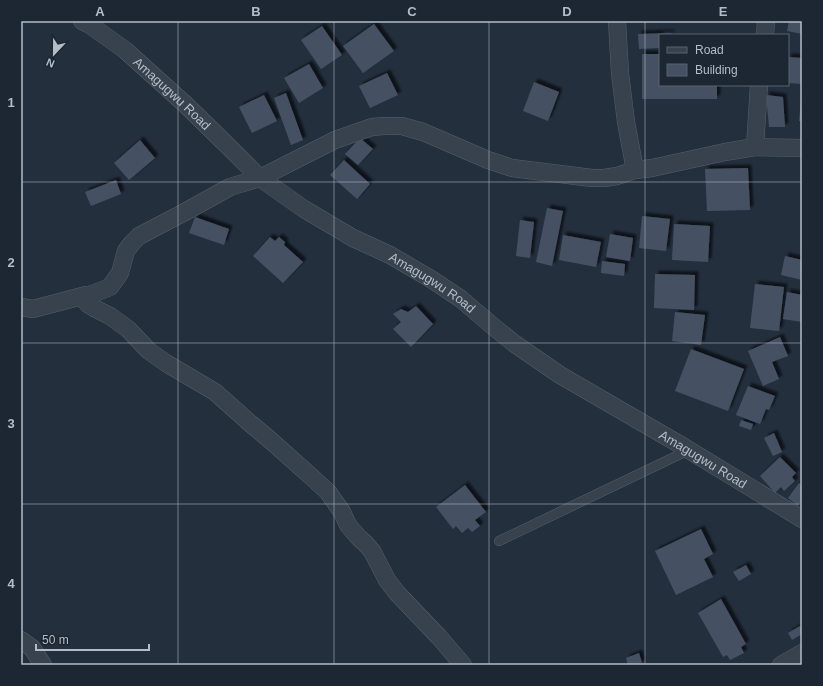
<svg xmlns="http://www.w3.org/2000/svg" width="823" height="686" viewBox="0 0 823 686" font-family="Arial,sans-serif">
<style>
.building{fill:#455162;filter:url(#shadow)}
.lines{fill:none;stroke-linecap:round;stroke-linejoin:round}
.lane-casing{stroke:#565f6c;stroke-width:10}
.street-casing{stroke:#565f6c;stroke-width:18}
.lane{stroke:#38414e;stroke-width:9}
.street{stroke:#38414e;stroke-width:17}
.grid{fill:none;stroke:#b4bcc9;stroke-width:1;stroke-opacity:0.55}
.labels{text-anchor:middle;dominant-baseline:central;stroke-width:3.5;stroke-linejoin:round;paint-order:stroke}
.street-label{font-size:13px;fill:#b4bcc9;stroke:#1d2633}
.neatline{fill:none;stroke:#b4bcc9;stroke-width:1.5}
.grid-label{font-size:13px;text-anchor:middle;font-weight:bold;fill:#b4bcc9}
</style>
<defs>
<filter id="shadow"><feDropShadow dx="3.5" dy="-3.5" stdDeviation="1" flood-color="#0009"/></filter>
</defs>
<rect width="100%" height="100%" fill="#242f3e"/>
<g class="building">
<path d="M789,21h13v13l-15,-3z"/>
<path d="M374,24l20,27 -31,22 -20,-27z"/>
<path d="M322,26l20,29 -21,14 -20,-29z"/>
<path d="M671,33v2h-11v13l-21,1 -1,-15z"/>
<path d="M642,54h18v31h57v14h-75z"/>
<path d="M788,57l14,1v26l-14,-1z"/>
<path d="M309,64l14,24 -24,15 -15,-25z"/>
<path d="M387,73l11,22 -28,13 -11,-22z"/>
<path d="M534,82l25,10 -11,29 -25,-10z"/>
<path d="M286,93l17,47 -12,5 -17,-47z"/>
<path d="M264,95l13,26 -25,12 -13,-26z"/>
<path d="M766,95l17,2 2,30h-16z"/>
<path d="M801,100h1v21h-3z"/>
<path d="M360,138l13,11 -15,16 -13,-11z"/>
<path d="M140,140l15,18 -26,22 -15,-17z"/>
<path d="M344,160l26,24 -13,15 -27,-24z"/>
<path d="M748,168l2,42 -43,1 -2,-42z"/>
<path d="M116,180l5,14 -30,12 -6,-14z"/>
<path d="M547,208l16,3 -11,55 -16,-4z"/>
<path d="M642,216l28,3 -4,32 -27,-3z"/>
<path d="M195,217l34,12 -5,16 -35,-12z"/>
<path d="M520,220l14,2 -4,36 -14,-2z"/>
<path d="M674,224l36,2 -2,36 -36,-2z"/>
<path d="M610,234l23,4 -3,23 -24,-4z"/>
<path d="M563,235l38,7 -5,25 -37,-7z"/>
<path d="M270,237l5,4 4,-4 6,5 -1,3 19,17 -20,21 -30,-27z"/>
<path d="M785,256l17,4v20l-21,-5z"/>
<path d="M602,261l23,3 -1,12 -23,-3z"/>
<path d="M655,274l40,1 -1,35 -40,-2z"/>
<path d="M755,284l29,3 -5,44 -29,-3z"/>
<path d="M787,292l15,3v27l-19,-3z"/>
<path d="M416,306l17,18 -22,23 -18,-18 8,-7 -8,-8 8,-5 7,3z"/>
<path d="M675,312l30,3 -4,30 -29,-4z"/>
<path d="M780,337l8,19 -16,6 7,17 -16,7 -15,-35z"/>
<path d="M691,349l53,20 -16,42 -53,-20z"/>
<path d="M748,386l27,10 -6,14 -3,-1 -6,15 -24,-9z"/>
<path d="M741,420l12,4 -2,6 -12,-4z"/>
<path d="M774,433l8,19 -9,4 -9,-18z"/>
<path d="M780,457l16,16 -4,4 3,4 -11,10 -3,-4 -6,6 -15,-17z"/>
<path d="M799,483l3,3v13l-4,7 -10,-8z"/>
<path d="M465,485l21,27 -11,8 5,6 -8,6 -4,-4 -6,5 -6,-7 -3,3 -17,-22z"/>
<path d="M701,529l12,25 -9,5 9,18 -37,18 -21,-44z"/>
<path d="M746,565l5,9 -12,7 -6,-9z"/>
<path d="M721,599l25,45 -5,3 3,6 -14,7 -3,-5 -4,2 -25,-44z"/>
<path d="M800,626l2,5v3l-10,6 -4,-7z"/>
<path d="M639,653l3,10 -5,2h-9l-2,-7z"/>
</g>
<g class="lines">
<defs>
<path id="lane" d="M499,541l190,-91"/>
<g id="street">
<path id="s1" d="M82,21l8,4 35,25 61,55 48,47 26,26 44,31 49,29 37,17 41,24 30,20 34,29 20,16 45,31 119,69 123,75"/>
<path d="M617,21l3,52 6,49 9,48"/>
<path d="M765,35l1,-14"/>
<path d="M755,147l4,-62"/>
<path d="M21,307l12,2 53,-14"/>
<path d="M21,640l11,8 11,17"/>
<path d="M463,665l-24,-28 -42,-44 -10,-13 -15,-29 -7,-8 -6,-5 -11,-13 -6,-13 -14,-20 -13,-12 -46,-41 -18,-15 -36,-32 -49,-29 -17,-12 -21,-22 -18,-13 -14,-7 -8,-5 -3,-3v-5l10,-3 15,-6 10,-14 6,-22 6,-8 7,-7 44,-23 47,-26 30,-9 75,-38 37,-13 12,-1h18l21,6 65,28 24,8 80,10h12l13,-2 18,-6 17,-2 73,-16 30,-5 47,1"/>
<path d="M781,665l21,-12"/>
</g>
</defs>
<use href="#lane" class="lane-casing"/>
<use href="#street" class="street-casing"/>
<use href="#lane" class="lane"/>
<use href="#street" class="street"/>
</g>
<path class="grid" d="M178,21v644M334,21v644M489,21v644M645,21v644M21,182h781M21,343h781M21,504h781"/>
<g class="labels">
<g class="street-label">
<text stroke="none"><textPath href="#s1" startOffset="116">Amagugwu Road</textPath></text>
<text stroke="none"><textPath href="#s1" startOffset="440">Amagugwu Road</textPath></text>
<text stroke="none"><textPath href="#s1" startOffset="764">Amagugwu Road</textPath></text>
</g>
</g>
<rect width="823" height="686" fill="none" stroke="#1d2633" stroke-width="44"/>
<rect x="659" y="34" width="130" height="52" fill="#1d2633" stroke="#59626f"/>
<rect x="667" y="47" width="20" height="6" fill="#38414e" stroke="#59626f"/>
<text x="695" y="54" font-size="12" fill="#b4bcc9">Road</text>
<rect x="667" y="64" width="20" height="12" fill="#455162" stroke="#59626f"/>
<text x="695" y="74" font-size="12" fill="#b4bcc9">Building</text>
<g transform="translate(54 54) rotate(202)" stroke="#1d2633" stroke-width="3" paint-order="stroke">
<path d="M0-3L7 15L0 10L-7 15Z" fill="#b4bcc9"/>
<text y="-6" font-size="11" font-weight="bold" text-anchor="middle" fill="#b4bcc9">N</text>
</g>
<path d="M36 644v6h113v-6" fill="none" stroke="#b4bcc9" stroke-width="2"/>
<text x="42" y="644" font-size="12" fill="#b4bcc9" stroke="#1d2633" stroke-width="3" paint-order="stroke">50 m</text>
<rect x="22" y="22" width="779" height="642" class="neatline"/>
<g class="grid-label">
<text x="100" y="16">A</text>
<text x="256" y="16">B</text>
<text x="412" y="16">C</text>
<text x="567" y="16">D</text>
<text x="723" y="16">E</text>
<text x="11" y="107">1</text>
<text x="11" y="267">2</text>
<text x="11" y="428">3</text>
<text x="11" y="588">4</text>
</g>
</svg>
